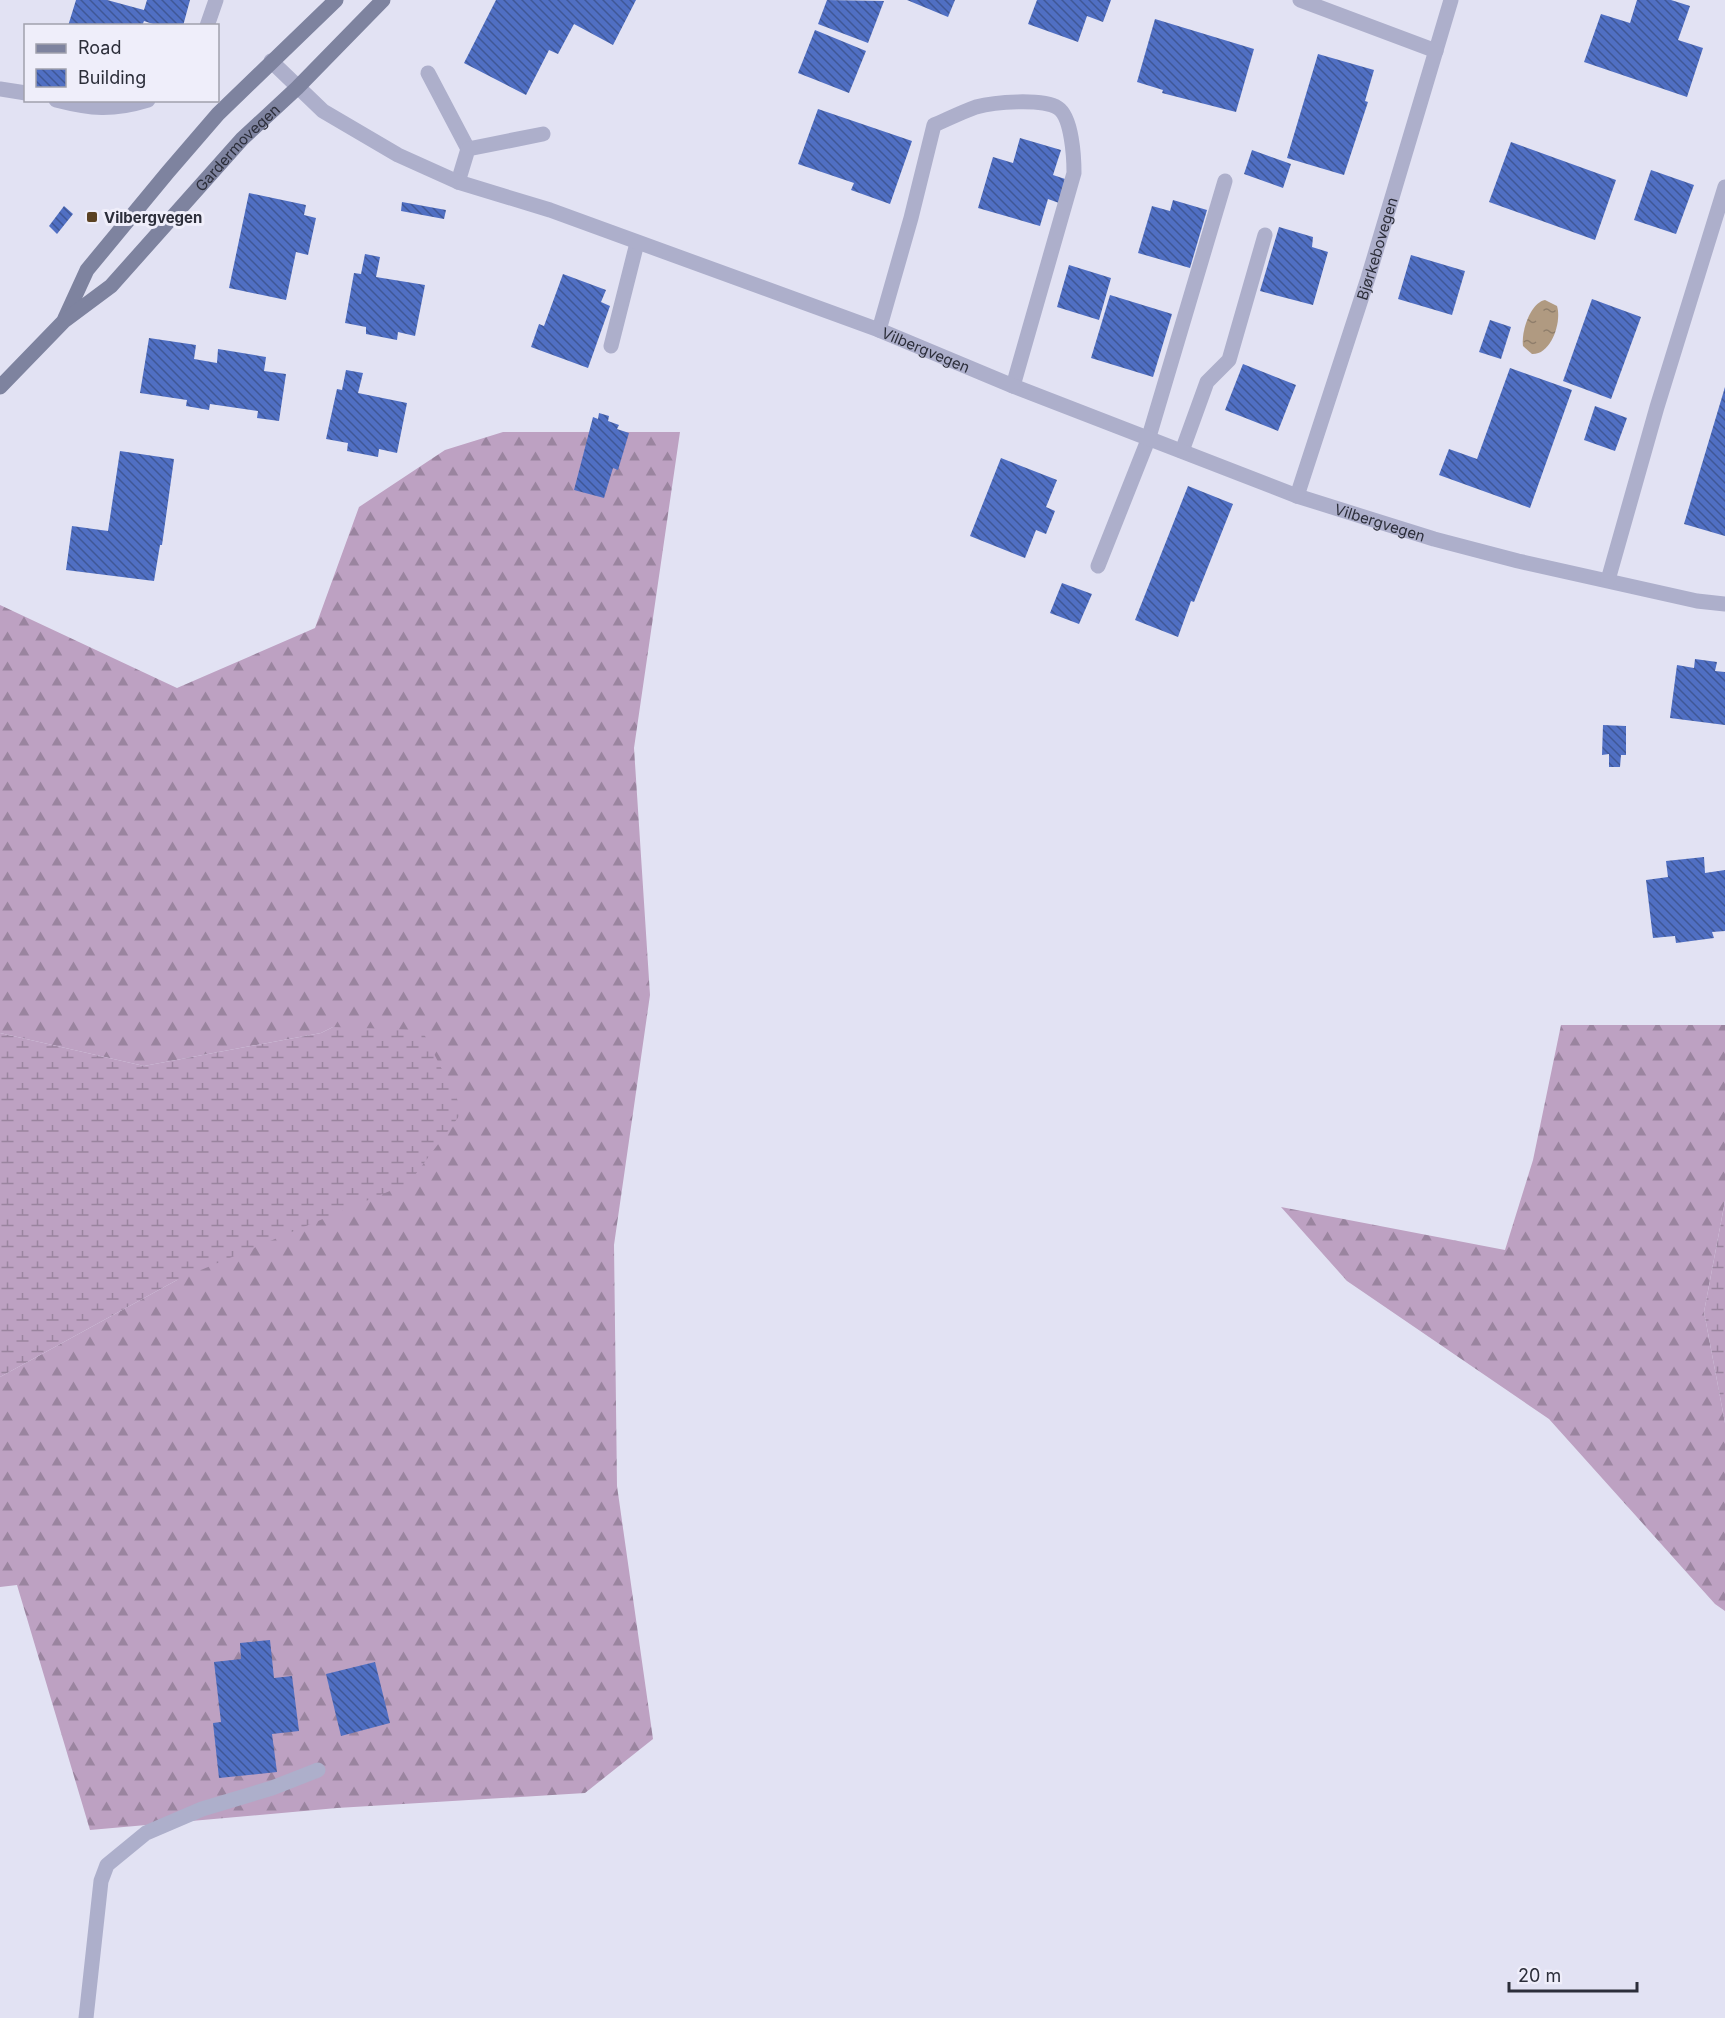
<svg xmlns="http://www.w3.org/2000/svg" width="1725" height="2018" viewBox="0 0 1725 2018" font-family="Inter,sans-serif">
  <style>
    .forest { fill: url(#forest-firs) }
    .wetland { fill: url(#wetland-marsh) }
    .water { fill: url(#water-ripples) }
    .building { fill: url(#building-back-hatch) }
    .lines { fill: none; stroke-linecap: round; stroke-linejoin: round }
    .service { stroke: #adafcb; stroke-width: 15 }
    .minor { stroke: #adafcb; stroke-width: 15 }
    .secondary { stroke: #7e839f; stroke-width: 15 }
    .poi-dot { fill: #5b4222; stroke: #efeefa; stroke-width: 2 }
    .labels { text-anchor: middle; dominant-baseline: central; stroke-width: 6; stroke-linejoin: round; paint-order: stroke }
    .street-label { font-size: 15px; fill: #2c2e3a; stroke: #efeefa }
    .poi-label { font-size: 15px; font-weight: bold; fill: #2c2e3a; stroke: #efeefa; text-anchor: start }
  </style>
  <defs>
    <pattern id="forest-firs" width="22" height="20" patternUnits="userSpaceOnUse" patternTransform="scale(1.5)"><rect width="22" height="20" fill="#bda1c2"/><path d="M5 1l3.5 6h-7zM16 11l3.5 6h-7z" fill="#9a849f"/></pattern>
    <pattern id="wetland-marsh" width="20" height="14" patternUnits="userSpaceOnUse" patternTransform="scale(1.5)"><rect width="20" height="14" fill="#bda1c2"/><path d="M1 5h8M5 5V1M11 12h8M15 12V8" fill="none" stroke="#9a849f"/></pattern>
    <pattern id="water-ripples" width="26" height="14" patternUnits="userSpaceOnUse" patternTransform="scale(1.5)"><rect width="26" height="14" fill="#b09a81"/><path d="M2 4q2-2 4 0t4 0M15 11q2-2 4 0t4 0" fill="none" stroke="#8f7e6b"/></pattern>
    <pattern id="building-back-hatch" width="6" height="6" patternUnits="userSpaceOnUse" patternTransform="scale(1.5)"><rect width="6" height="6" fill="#506fc3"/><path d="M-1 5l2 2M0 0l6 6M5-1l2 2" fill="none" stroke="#3f5796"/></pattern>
  </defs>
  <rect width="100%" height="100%" fill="#e2e2f3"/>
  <!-- forest -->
  <g class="forest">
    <polygon points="503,432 680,432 634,748 650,995 614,1245 617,1486 653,1739 585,1793 337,1808 90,1830 17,1585 0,1587 0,1377 177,1280 333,1027 321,1033 144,1066 0,1033 0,605 177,688 315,628 359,507 445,450"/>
    <polygon points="1561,1025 1725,1025 1725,1201 1704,1312 1725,1423 1725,1611 1715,1604 1549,1419 1347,1281 1281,1207 1505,1250 1533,1160"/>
  </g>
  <!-- wetland -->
  <g class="wetland">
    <polygon points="333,1027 422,1030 463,1111 409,1183 177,1280 0,1377 0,1033 144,1066 321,1033"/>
    <polygon points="1725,1201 1725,1423 1704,1312"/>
  </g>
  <!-- water -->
  <path class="water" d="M1545 300 1557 306C1562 322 1551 355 1532 354L1523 346C1521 332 1530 303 1545 300Z"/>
  <!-- building -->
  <g class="building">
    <polygon points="76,0 107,0 144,10 147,0 190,0 183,26 159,26 144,21 142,26 68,26"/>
    <polygon points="496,0 636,0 613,45 574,24 558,54 549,50 526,95 464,63"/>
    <polygon points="827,0 884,1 868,43 818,24"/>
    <polygon points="907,0 955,0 948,17"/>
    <polygon points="1037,0 1111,0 1103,22 1087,16 1078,42 1028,24"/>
    <polygon points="1637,0 1671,0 1690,6 1678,40 1703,48 1687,97 1584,62 1601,14 1630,23"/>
    <polygon points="1155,19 1254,49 1236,112 1162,93 1163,90 1137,82"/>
    <polygon points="815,30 866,51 849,93 798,73"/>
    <polygon points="1318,54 1374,70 1365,101 1368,102 1344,175 1287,158"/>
    <polygon points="818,109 912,141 890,204 851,190 854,183 798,164"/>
    <polygon points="1020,138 1061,150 1053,175 1065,179 1059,203 1048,199 1040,226 978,208 993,157 1013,163"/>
    <polygon points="1511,142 1616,180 1595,240 1489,202"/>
    <polygon points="1252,150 1291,164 1283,188 1244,174"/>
    <polygon points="1651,170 1694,185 1676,234 1634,220"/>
    <polygon points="249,193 306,205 304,215 316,218 308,255 296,252 286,300 229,288"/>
    <polygon points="1173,200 1207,210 1190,268 1138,253 1152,206 1170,211"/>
    <polygon points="402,202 446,210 444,219 401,211"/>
    <polygon points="64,206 73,214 57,234 49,226"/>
    <polygon points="1279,227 1313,237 1312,247 1328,252 1313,305 1260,291"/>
    <polygon points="365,254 380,257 376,277 425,285 415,336 398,332 397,340 366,334 366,327 345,323 354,273 361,274"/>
    <polygon points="1411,255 1465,271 1452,315 1398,299"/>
    <polygon points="1069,265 1111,278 1099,320 1057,307"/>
    <polygon points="563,274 606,290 601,302 610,306 588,368 531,347 539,324 544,326"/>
    <polygon points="1110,295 1172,314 1153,377 1091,358"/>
    <polygon points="1592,299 1641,317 1611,399 1563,381"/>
    <polygon points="1490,320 1511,327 1501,359 1479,352"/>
    <polygon points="149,338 196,345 194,359 217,363 218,349 266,357 264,371 286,374 279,421 257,418 258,411 210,404 209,410 186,406 187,400 140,393"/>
    <polygon points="1243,364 1296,385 1278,431 1225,410"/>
    <polygon points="1510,368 1572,390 1530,508 1439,475 1449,449 1477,459"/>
    <polygon points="346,370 363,373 358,393 407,403 397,453 379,449 378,457 347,451 348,443 326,439 337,389 342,390"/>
    <polygon points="1725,387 1725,536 1684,524"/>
    <polygon points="1595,406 1627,418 1615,451 1584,440"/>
    <polygon points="599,413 609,416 608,421 619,425 617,429 629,433 618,470 613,468 604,498 574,490 593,417 598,419"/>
    <polygon points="120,451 174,459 162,545 160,545 154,581 66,570 72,526 108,531"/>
    <polygon points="1001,458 1057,480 1046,507 1055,511 1046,534 1036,530 1025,558 970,536"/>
    <polygon points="1188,486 1233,504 1194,602 1191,601 1178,637 1135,620"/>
    <polygon points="1062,583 1092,594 1079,624 1050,613"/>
    <polygon points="1695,659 1717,662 1715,671 1725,672 1725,725 1670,718 1677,665 1694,668"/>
    <polygon points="1603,725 1626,726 1626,755 1621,755 1620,767 1609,767 1609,754 1602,755"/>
    <polygon points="1704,857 1705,873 1725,870 1725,931 1712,932 1714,938 1676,943 1675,936 1653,938 1646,880 1668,877 1666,861"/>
    <polygon points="270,1640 274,1678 292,1676 299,1731 272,1734 277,1772 219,1778 213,1723 221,1722 214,1662 241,1659 240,1643"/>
    <polygon points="375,1662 390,1723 341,1736 326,1674"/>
  </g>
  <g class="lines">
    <!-- service -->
    <g class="service">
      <polyline points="1300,0 1436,51"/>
      <polyline points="428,73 468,149"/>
      <polyline points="458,182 468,149 543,134"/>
      <path d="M879 330 911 218 934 125C948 119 962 112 976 107 994 102 1042 98 1058 108 1072 117 1074 158 1074 173L1013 386"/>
      <polyline points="611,346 637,243"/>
      <polyline points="1182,451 1207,382 1229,360 1265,235"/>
      <polyline points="1098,566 1148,440 1225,181"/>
      <polyline points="86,2018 101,1881 107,1865 146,1833 202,1809 272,1788 318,1770"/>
    </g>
    <!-- minor -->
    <g class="minor">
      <polyline points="207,26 216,0"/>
      <path id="s1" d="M271 61 323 111 398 155 458 182 550 210 879 330 1013 386 1297 496 1434 539 1518 561 1697 601 1725 604"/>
      <polyline points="0,89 26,93"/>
      <path d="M56 100C91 109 112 111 148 100"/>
      <path id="s2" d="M1297 496 1368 278 1451 0"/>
      <polyline points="1608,580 1657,407 1725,187"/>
    </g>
    <!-- secondary -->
    <g class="secondary">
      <polyline points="65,318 87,270 168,172 218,114 336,0"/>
      <path id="s3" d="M0 387 64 321 111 286 242 139 297 88 383 0"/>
    </g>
  </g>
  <!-- markers -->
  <rect class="poi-dot" x="86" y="211" width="12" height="12" rx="3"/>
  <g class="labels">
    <!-- street labels -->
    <g class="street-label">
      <text stroke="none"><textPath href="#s3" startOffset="338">Gardermovegen</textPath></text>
      <text stroke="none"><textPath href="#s2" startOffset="260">Bjørkebovegen</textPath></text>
      <text stroke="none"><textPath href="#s1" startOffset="722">Vilbergvegen</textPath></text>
      <text stroke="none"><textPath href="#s1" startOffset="1208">Vilbergvegen</textPath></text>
    </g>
    <!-- poi labels -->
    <g class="poi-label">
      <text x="104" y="217">Vilbergvegen</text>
    </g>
  </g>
  <!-- legend -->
  <rect x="24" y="24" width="195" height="78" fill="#efeefa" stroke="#a1a1ad" stroke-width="1.5"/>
  <rect x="36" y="44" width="30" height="9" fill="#7e839f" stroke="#a1a1ad" stroke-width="1.5"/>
  <text x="78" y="54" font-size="18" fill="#2c2e3a">Road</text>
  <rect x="36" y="69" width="30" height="18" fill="url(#building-back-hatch)" stroke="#a1a1ad" stroke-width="1.5"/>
  <text x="78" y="84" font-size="18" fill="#2c2e3a">Building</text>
  <!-- scale -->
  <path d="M1509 1982v9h128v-9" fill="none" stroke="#2c2e3a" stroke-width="3"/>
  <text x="1518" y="1982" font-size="18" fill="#2c2e3a" stroke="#efeefa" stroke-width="4.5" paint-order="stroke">20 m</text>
</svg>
